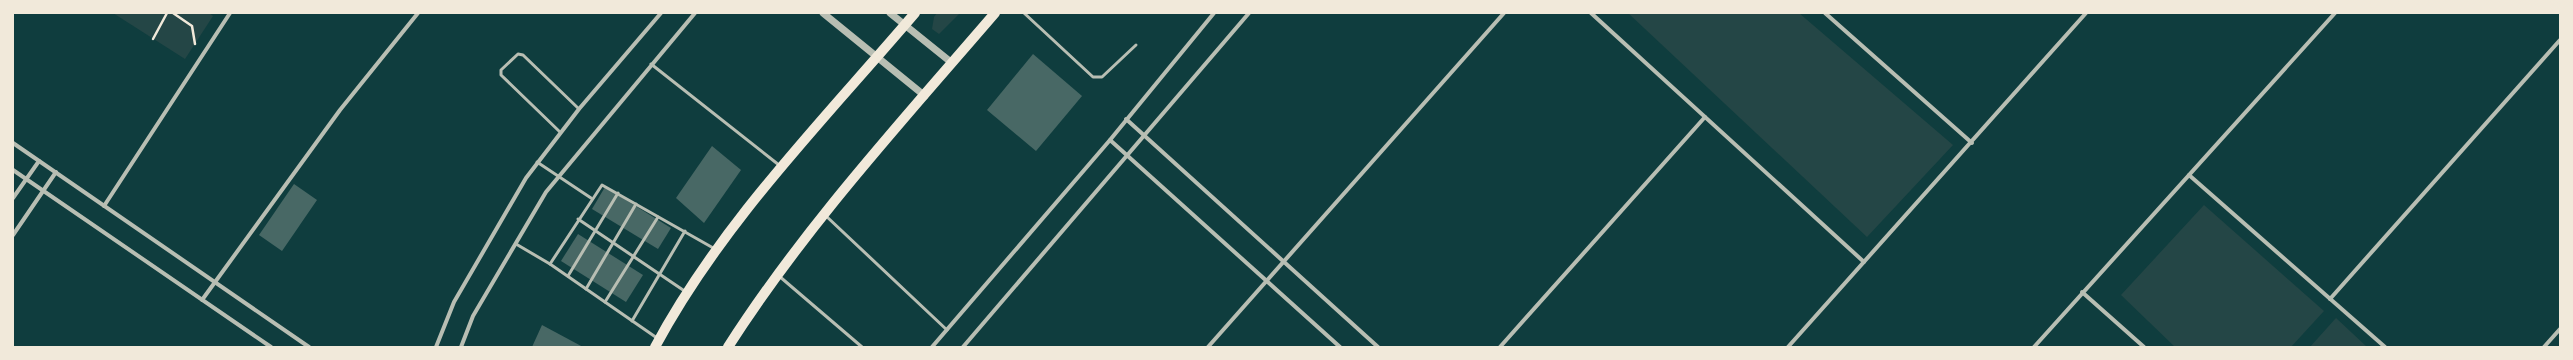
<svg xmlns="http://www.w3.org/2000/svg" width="2573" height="360" viewBox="0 0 2573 360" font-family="Manrope,sans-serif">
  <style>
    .green { fill: #244646 }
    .building { fill: #486865 }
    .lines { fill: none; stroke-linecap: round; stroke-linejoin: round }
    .path { stroke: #f1e9da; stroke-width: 2.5 }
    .service { stroke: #b8beb3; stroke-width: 3 }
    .minor { stroke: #b8beb3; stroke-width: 4 }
    .tertiary { stroke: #b8beb3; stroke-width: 7 }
    .primary { stroke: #f1e9da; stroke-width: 10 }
  </style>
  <rect width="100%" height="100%" fill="#0f3d3e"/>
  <!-- green -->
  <g class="green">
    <polygon points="113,13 209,13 213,16 185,59"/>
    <polygon points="937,13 960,13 939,34 932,29 934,17"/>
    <polygon points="1628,13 1799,13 1953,145 1867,237"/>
    <polygon points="2204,205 2324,311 2291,347 2175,347 2121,295"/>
    <polygon points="2336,318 2367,347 2310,347"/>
  </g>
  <!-- building -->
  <g class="building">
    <polygon points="1033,54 1082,96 1036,151 987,110"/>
    <polygon points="712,146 741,170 704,223 676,198"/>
    <polygon points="294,184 317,200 282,251 259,235"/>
    <polygon points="605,187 671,228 658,249 592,209"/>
    <polygon points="578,234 643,275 626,302 561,261"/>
    <polygon points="542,325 583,347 532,347"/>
  </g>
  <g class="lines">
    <!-- path -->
    <g class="path">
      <polyline points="173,13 192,26 195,44"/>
      <polyline points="153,39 167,13"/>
    </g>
    <!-- service -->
    <g class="service">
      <polyline points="1024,13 1093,77 1102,77 1136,45"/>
      <polyline points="651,64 779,165"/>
      <polyline points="560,132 501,75 501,70 518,54 523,55 579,109"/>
      <polyline points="537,162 591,198"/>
      <polyline points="826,216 947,330"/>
      <polyline points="578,219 686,292"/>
      <polyline points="516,244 550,264 657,338"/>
      <polyline points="550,264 602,185 715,249"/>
      <polyline points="568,276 618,193"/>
      <polyline points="779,276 862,347"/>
      <polyline points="586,289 636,204"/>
      <polyline points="605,302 658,217"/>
      <polyline points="632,321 685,231"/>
    </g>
    <!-- minor -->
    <g class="minor">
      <polyline points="1591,13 1864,262"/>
      <polyline points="1825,13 1972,143"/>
      <polyline points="1126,119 1378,347"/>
      <polyline points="1110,140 1340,347"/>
      <polyline points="13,143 309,347"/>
      <polyline points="13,170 271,347"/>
      <polyline points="2189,175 2385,347"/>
      <polyline points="13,198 39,161"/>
      <polyline points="104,206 230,13"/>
      <polyline points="13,235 56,172"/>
      <polyline points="2082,292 2144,347"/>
      <polyline points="2330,299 2560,40"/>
      <polyline points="202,300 340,110 418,13"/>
      <polyline points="436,347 454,302 526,178 579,109 661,13"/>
      <polyline points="461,347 473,316 546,192 695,13"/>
      <polyline points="932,347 1110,140 1214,13"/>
      <polyline points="963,347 1249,13"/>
      <polyline points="1208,347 1504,13"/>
      <polyline points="1500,347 1705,117"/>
      <polyline points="1788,347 2086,13"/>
      <polyline points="2034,347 2335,13"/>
      <polyline points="2544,347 2560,329"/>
    </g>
    <!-- tertiary -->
    <g class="tertiary">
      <polyline points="823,13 925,96"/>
      <polyline points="890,13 952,63"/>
    </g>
    <!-- primary -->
    <g class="primary">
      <path d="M655 347C722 222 823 121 915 13"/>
      <path d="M728 347C804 228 903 120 995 13"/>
    </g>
  </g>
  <!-- border -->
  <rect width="2573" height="360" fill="none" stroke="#f1e9da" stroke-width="28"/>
</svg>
